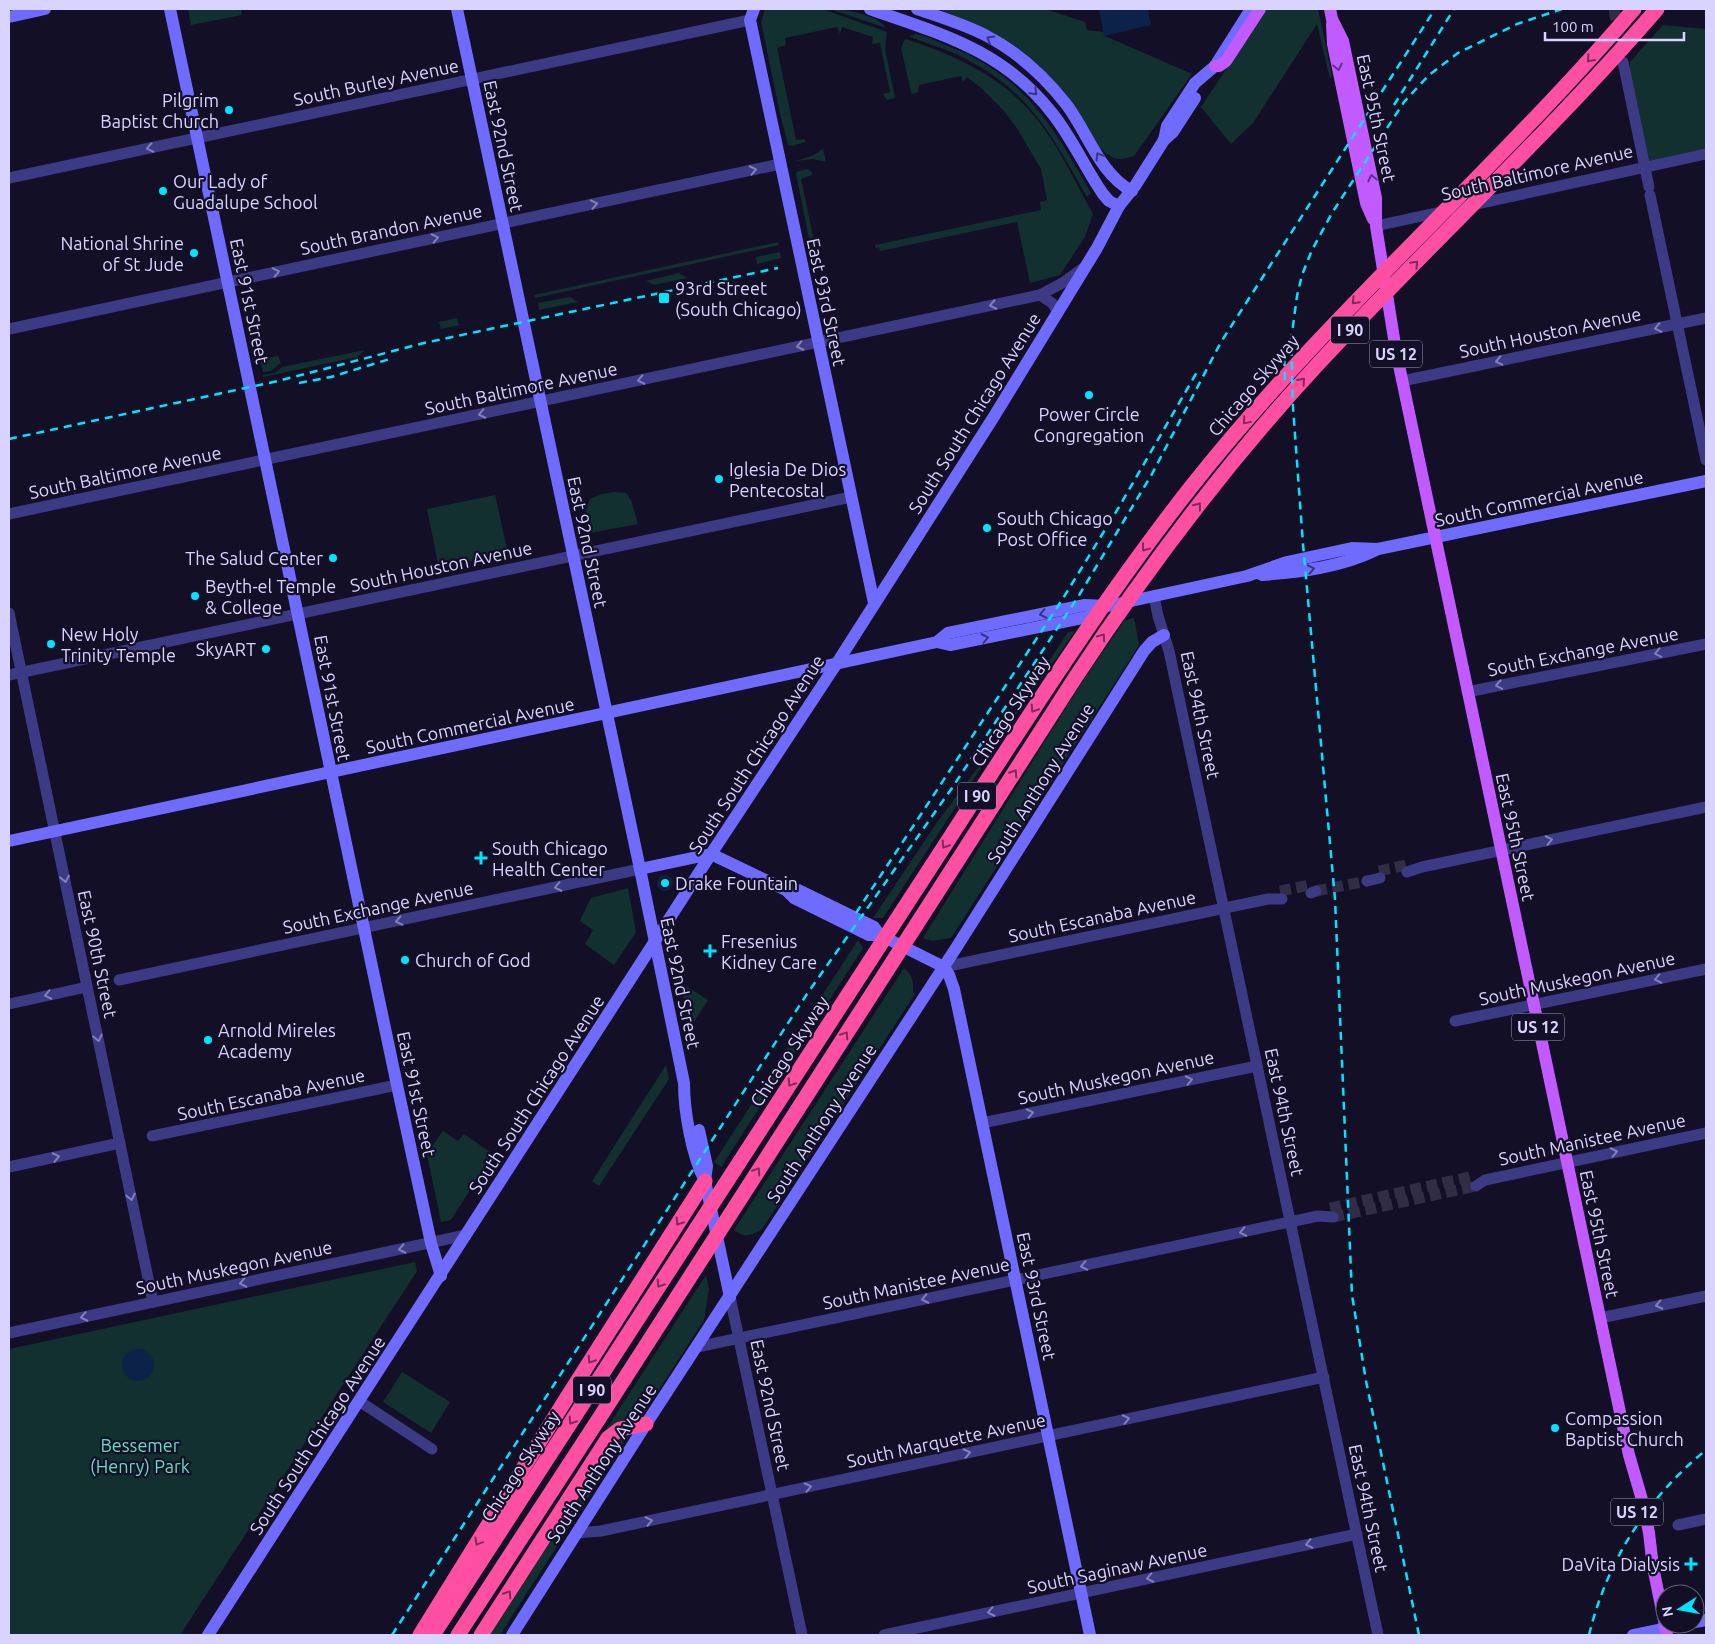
<svg xmlns="http://www.w3.org/2000/svg" width="1715" height="1644" viewBox="0 0 1715 1644" font-family="Ubuntu,sans-serif">
  <style>
    .green { fill: #12302f }
    .water { fill: #0c2248 }
    .lines { fill: none; stroke-linecap: round; stroke-linejoin: round }
    .street-tunnel { stroke: #312d47; stroke-width: 11; stroke-dasharray: 11 5.5; stroke-linecap: butt }
    .street { stroke: #3d3a85; stroke-width: 11 }
    .secondary { stroke: #6f6bff; stroke-width: 12 }
    .primary { stroke: #c25bff; stroke-width: 12 }
    .highway { stroke: #ff4fa3; stroke-width: 15 }
    .rail { stroke: #00e5ff; stroke-width: 2.5; stroke-dasharray: 8 6; stroke-linecap: butt }
    .oneway { stroke: #38347d }
    .oneway2 { stroke: #7d2c5e }
    .oneway3 { stroke: #623188 }
    .oneway4 { stroke: #837fbc }
    .poi-dot { fill: #00e5ff; stroke: #130f26; stroke-width: 2 }
    .labels { text-anchor: middle; dominant-baseline: central; stroke-width: 4.5; stroke-linejoin: round; paint-order: stroke }
    .shield { fill: #130f26; stroke: #9e99be; stroke-width: 1 }
    .shield-label { font-size: 16px; font-weight: bold; fill: #d9d4ff }
    .street-label { font-size: 18px; fill: #d9d4ff; stroke: #130f26 }
    .poi-label { font-size: 18px; fill: #d9d4ff; stroke: #130f26; text-anchor: start }
    .park-label { font-size: 18px; fill: #5fe0c0; stroke: #130f26 }
  </style>
  <rect width="100%" height="100%" fill="#130f26"/>
  <!-- green -->
  <g class="green">
    <polygon points="188,9 241,9 242,15 191,25"/>
    <polygon points="765,9 822,9 887,32 885,49 895,98 887,100 883,94 890,92 880,43 872,44 873,37 842,27 840,34 837,27 785,38 786,45 777,48 796,140 804,139 806,142 792,146 788,145 779,109 761,22"/>
    <path d="M830 9C845 9 878 15 886 28Z"/>
    <path d="M938 9H1045L1085 22 1087 30 1104 32 1105 36 1192 74 1134 156C1128 158 1118 161 1112 157 1093 148 1081 113 1067 96 1038 59 982 27 938 9Z"/>
    <polygon points="1266,9 1318,9 1332,75 1330,79 1317,24 1253,123 1231,144 1201,107"/>
    <polygon points="1663,25 1706,29 1706,149 1645,162 1630,82 1630,62"/>
    <path d="M916 34C927 36 938 42 948 46 1023 74 1054 127 1091 193L1087 197C1053 137 1030 92 966 59 948 49 927 44 909 36Z"/>
    <path d="M906 39C959 57 1004 77 1039 122 1061 150 1076 184 1093 214L1085 237 1060 275 1030 283 1017 222 880 251 879 247 876 248 875 245 1041 210 1040 202 1047 200 1041 169 1016 127 1004 111 981 88 967 77 963 82 961 76 919 85 918 92 913 94 911 92 901 48 904 41Z"/>
    <polygon points="823,149 826,162 813,159 796,161 812,156"/>
    <polygon points="808,169 812,172 812,175 801,179 816,251 812,253 796,174 798,171"/>
    <polygon points="778,242 779,245 535,298 534,295"/>
    <polygon points="780,252 781,258 757,264 756,257"/>
    <polygon points="679,273 687,278 654,285 646,281"/>
    <polygon points="570,297 578,302 539,310 538,303"/>
    <polygon points="504,316 441,329 439,322 457,318 459,325"/>
    <polygon points="365,350 357,357 263,377 263,375 275,373 282,367"/>
    <polygon points="278,356 281,363 271,371 263,372 260,360"/>
    <polygon points="614,492 626,493 631,500 638,524 590,533 586,511 590,499 602,494"/>
    <polygon points="495,495 508,553 439,568 427,509"/>
    <polygon points="1134,618 1139,644 1136,650 951,938 932,941 923,938 1082,682 1125,620"/>
    <polygon points="1075,631 1053,663 1034,687 883,918 873,918 938,821 990,751 1068,632"/>
    <polygon points="628,888 636,932 614,965 585,944 593,930 580,921 591,898"/>
    <polygon points="858,940 863,948 721,1167 714,1162"/>
    <path d="M904 968C912 975 914 981 913 992L915 994 762 1229C752 1236 745 1238 734 1230Z"/>
    <polygon points="680,982 708,1000 690,1028"/>
    <polygon points="666,1065 669,1079 599,1186 592,1181"/>
    <polygon points="443,1131 458,1141 464,1134 493,1154 451,1220 441,1222 427,1154"/>
    <polygon points="415,1262 417,1271 180,1635 9,1635 9,1349"/>
    <polygon points="706,1275 709,1289 704,1320 646,1410 637,1419 618,1424 475,1635 473,1635"/>
    <polygon points="402,1372 450,1402 431,1433 383,1402"/>
    <polygon points="629,1434 500,1635 490,1635 609,1451 620,1438"/>
  </g>
  <!-- water -->
  <g class="water">
    <polygon points="1099,9 1148,9 1151,25 1104,36"/>
    <circle cx="665" cy="883" r="8"/>
    <circle cx="138" cy="1365" r="16"/>
  </g>
  <g class="lines">
    <!-- street-tunnel -->
    <g class="street-tunnel">
      <polyline points="1614,9 1622,55"/>
      <polyline points="1379,871 1406,865"/>
      <polyline points="1280,891 1310,885"/>
      <polyline points="1316,891 1367,881"/>
      <polyline points="1330,1208 1474,1176"/>
      <polyline points="1333,1217 1476,1186"/>
    </g>
    <!-- street -->
    <g class="street">
      <polyline points="1623,62 1649,187"/>
      <polyline points="9,178 750,20"/>
      <polyline points="1650,195 1706,460"/>
      <polyline points="1376,226 1706,154"/>
      <polyline points="1040,295 1052,303 1058,312"/>
      <polyline points="9,329 780,164"/>
      <polyline points="1402,381 1706,318"/>
      <polyline points="9,514 1040,295 1064,282 1086,266"/>
      <polyline points="1154,596 1158,616 1169,651 1378,1635"/>
      <polyline points="9,613 153,1302"/>
      <polyline points="9,675 851,497"/>
      <polyline points="1467,692 1706,644"/>
      <polyline points="1407,872 1422,867 1706,807"/>
      <polyline points="1367,881 1380,878"/>
      <polyline points="1311,893 1316,891"/>
      <polyline points="944,967 1268,899 1282,899"/>
      <polyline points="119,980 640,869"/>
      <polyline points="9,1004 87,987"/>
      <polyline points="1455,1021 1706,969"/>
      <polyline points="982,1123 1257,1066"/>
      <polyline points="152,1136 397,1085"/>
      <polyline points="9,1167 120,1143"/>
      <polyline points="1476,1186 1485,1180 1706,1133"/>
      <polyline points="730,1297 802,1635"/>
      <polyline points="1600,1318 1706,1296"/>
      <polyline points="9,1333 466,1235"/>
      <polyline points="697,1347 1318,1216 1333,1217"/>
      <polyline points="359,1401 432,1449"/>
      <polyline points="1678,1525 1706,1519"/>
      <polyline points="576,1533 601,1531 1324,1377"/>
      <polyline points="884,1635 1357,1534"/>
    </g>
    <!-- secondary -->
    <g class="secondary">
      <polyline points="170,9 397,1085 431,1243 441,1276"/>
      <path d="M457 9 640 869 684 1083C684 1112 692 1156 705 1181L730 1297"/>
      <polyline points="754,9 750,20 874,603"/>
      <path d="M870 9C941 34 1003 50 1052 113 1072 138 1085 168 1103 194L1109 201 1119 206"/>
      <path d="M917 9C940 17 963 24 985 35 1016 51 1044 76 1066 104 1087 131 1100 175 1132 191"/>
      <polyline points="9,17 45,9"/>
      <polyline points="1164,140 1173,132 1195,98"/>
      <path d="M1262 575C1301 572 1341 567 1376 550"/>
      <polyline points="937,642 950,645 1087,617 1102,609"/>
      <polyline points="9,841 937,642 948,633 1085,605 1108,606 1247,576 1287,562 1352,548 1378,549 1706,481"/>
      <polyline points="640,869 711,854 786,890 794,898 869,935 880,935 944,967 949,975 954,989 1090,1635"/>
      <polyline points="786,890 798,890 874,927 880,935"/>
      <polyline points="699,1130 707,1166 705,1181"/>
      <polyline points="1695,1622 1706,1620"/>
      <polyline points="208,1635 711,854 837,663 993,418 1097,248 1119,206 1135,186 1164,140 1167,126 1195,83 1215,66 1251,9"/>
      <polyline points="512,1635 646,1424 956,948 1144,651 1152,642 1164,635"/>
      <polyline points="1633,1635 1686,1624"/>
    </g>
    <!-- primary -->
    <g class="primary">
      <polyline points="1330,9 1332,19 1343,41 1376,198 1376,226 1396,351 1629,1455 1643,1503 1649,1533 1653,1567 1667,1635"/>
      <polyline points="1332,24 1333,44 1366,203 1373,219"/>
      <polyline points="1215,66 1219,66 1226,61 1260,9"/>
    </g>
    <!-- highway -->
    <g class="highway">
      <polyline points="420,1635 566,1399 705,1181"/>
      <path d="M433 1635C592 1390 749 1144 910 899 1001 760 1088 618 1191 487 1326 316 1493 174 1634 9"/>
      <path d="M458 1635 600 1417 1075 678C1148 567 1228 461 1318 364 1429 244 1550 133 1657 9"/>
      <polyline points="481,1635 608,1438 620,1429 646,1424"/>
    </g>
    <!-- rail -->
    <g class="rail">
      <polyline points="1394,105 1454,9"/>
      <polyline points="1284,344 1285,386"/>
      <polyline points="299,383 331,377 393,358"/>
      <polyline points="9,439 278,381 424,343 778,268"/>
      <polyline points="856,913 1062,600 1119,507 1197,372"/>
      <polyline points="392,1635 766,1057 807,994 952,788 1078,597 1152,474 1221,342 1435,9"/>
      <polyline points="1419,1635 1366,1381 1352,1295 1335,899 1303,544 1293,407 1291,341 1297,296 1302,275 1312,250 1332,213 1404,102 1429,75 1458,53 1517,24 1562,9"/>
      <path d="M1589 1635C1607 1561 1647 1498 1706 1450"/>
    </g>
  </g>
  <!-- one-way arrows -->
  <defs><path id="oneway-chevron" d="M-2-3.5L2.5 0L-2 3.5" fill="none" stroke-width="1.6" stroke-linecap="round" stroke-linejoin="round" transform="scale(1.25)"/></defs>
  <g class="oneway">
    <use href="#oneway-chevron" transform="translate(990 39) rotate(-149)"/>
    <use href="#oneway-chevron" transform="translate(1034 92) rotate(45)"/>
    <use href="#oneway-chevron" transform="translate(1099 156) rotate(-121)"/>
    <use href="#oneway-chevron" transform="translate(1311 569) rotate(-12)"/>
    <use href="#oneway-chevron" transform="translate(1043 614) rotate(168)"/>
    <use href="#oneway-chevron" transform="translate(985 638) rotate(-12)"/>
  </g>
  <g class="oneway2">
    <use href="#oneway-chevron" transform="translate(1590 59) rotate(132)"/>
    <use href="#oneway-chevron" transform="translate(1415 264) rotate(-46)"/>
    <use href="#oneway-chevron" transform="translate(1355 301) rotate(134)"/>
    <use href="#oneway-chevron" transform="translate(1302 381) rotate(-48)"/>
    <use href="#oneway-chevron" transform="translate(1246 421) rotate(130)"/>
    <use href="#oneway-chevron" transform="translate(1198 506) rotate(-52)"/>
    <use href="#oneway-chevron" transform="translate(1145 548) rotate(127)"/>
    <use href="#oneway-chevron" transform="translate(1102 637) rotate(-55)"/>
    <use href="#oneway-chevron" transform="translate(1034 709) rotate(123)"/>
    <use href="#oneway-chevron" transform="translate(1014 773) rotate(-57)"/>
    <use href="#oneway-chevron" transform="translate(945 845) rotate(123)"/>
    <use href="#oneway-chevron" transform="translate(845 1035) rotate(-57)"/>
    <use href="#oneway-chevron" transform="translate(791 1083) rotate(123)"/>
    <use href="#oneway-chevron" transform="translate(757 1171) rotate(-57)"/>
    <use href="#oneway-chevron" transform="translate(679 1222) rotate(123)"/>
    <use href="#oneway-chevron" transform="translate(660 1284) rotate(123)"/>
    <use href="#oneway-chevron" transform="translate(591 1360) rotate(123)"/>
    <use href="#oneway-chevron" transform="translate(572 1421) rotate(123)"/>
    <use href="#oneway-chevron" transform="translate(478 1542) rotate(121)"/>
    <use href="#oneway-chevron" transform="translate(508 1594) rotate(-57)"/>
  </g>
  <g class="oneway3">
    <use href="#oneway-chevron" transform="translate(1338 67) rotate(78)"/>
    <use href="#oneway-chevron" transform="translate(1372 178) rotate(-102)"/>
  </g>
  <g class="oneway4">
    <use href="#oneway-chevron" transform="translate(150 148) rotate(168)"/>
    <use href="#oneway-chevron" transform="translate(753 170) rotate(-12)"/>
    <use href="#oneway-chevron" transform="translate(594 204) rotate(-12)"/>
    <use href="#oneway-chevron" transform="translate(435 238) rotate(-12)"/>
    <use href="#oneway-chevron" transform="translate(276 272) rotate(-12)"/>
    <use href="#oneway-chevron" transform="translate(993 305) rotate(168)"/>
    <use href="#oneway-chevron" transform="translate(1658 328) rotate(168)"/>
    <use href="#oneway-chevron" transform="translate(800 346) rotate(168)"/>
    <use href="#oneway-chevron" transform="translate(1499 361) rotate(168)"/>
    <use href="#oneway-chevron" transform="translate(641 380) rotate(168)"/>
    <use href="#oneway-chevron" transform="translate(482 414) rotate(168)"/>
    <use href="#oneway-chevron" transform="translate(1658 653) rotate(169)"/>
    <use href="#oneway-chevron" transform="translate(1499 685) rotate(169)"/>
    <use href="#oneway-chevron" transform="translate(1549 840) rotate(-12)"/>
    <use href="#oneway-chevron" transform="translate(65 879) rotate(79)"/>
    <use href="#oneway-chevron" transform="translate(558 887) rotate(168)"/>
    <use href="#oneway-chevron" transform="translate(399 921) rotate(168)"/>
    <use href="#oneway-chevron" transform="translate(1658 979) rotate(168)"/>
    <use href="#oneway-chevron" transform="translate(48 995) rotate(168)"/>
    <use href="#oneway-chevron" transform="translate(98 1038) rotate(78)"/>
    <use href="#oneway-chevron" transform="translate(1189 1080) rotate(-12)"/>
    <use href="#oneway-chevron" transform="translate(1030 1113) rotate(-12)"/>
    <use href="#oneway-chevron" transform="translate(1614 1152) rotate(-12)"/>
    <use href="#oneway-chevron" transform="translate(56 1157) rotate(-12)"/>
    <use href="#oneway-chevron" transform="translate(131 1197) rotate(78)"/>
    <use href="#oneway-chevron" transform="translate(1243 1232) rotate(168)"/>
    <use href="#oneway-chevron" transform="translate(402 1249) rotate(168)"/>
    <use href="#oneway-chevron" transform="translate(1084 1266) rotate(168)"/>
    <use href="#oneway-chevron" transform="translate(243 1283) rotate(168)"/>
    <use href="#oneway-chevron" transform="translate(925 1299) rotate(168)"/>
    <use href="#oneway-chevron" transform="translate(1659 1305) rotate(168)"/>
    <use href="#oneway-chevron" transform="translate(84 1317) rotate(168)"/>
    <use href="#oneway-chevron" transform="translate(1126 1419) rotate(-12)"/>
    <use href="#oneway-chevron" transform="translate(967 1453) rotate(-12)"/>
    <use href="#oneway-chevron" transform="translate(808 1487) rotate(-12)"/>
    <use href="#oneway-chevron" transform="translate(649 1521) rotate(-12)"/>
    <use href="#oneway-chevron" transform="translate(1309 1544) rotate(168)"/>
    <use href="#oneway-chevron" transform="translate(1150 1578) rotate(168)"/>
    <use href="#oneway-chevron" transform="translate(991 1612) rotate(168)"/>
  </g>
  <!-- markers -->
  <g class="poi-dot">
    <circle cx="229" cy="110" r="5"/>
    <circle cx="163" cy="191" r="5"/>
    <circle cx="194" cy="253" r="5"/>
    <rect x="658" y="292" width="12" height="12" rx="2.5"/>
    <circle cx="1089" cy="395" r="5"/>
    <circle cx="719" cy="479" r="5"/>
    <circle cx="987" cy="528" r="5"/>
    <circle cx="333" cy="558" r="5"/>
    <circle cx="195" cy="596" r="5"/>
    <circle cx="51" cy="644" r="5"/>
    <circle cx="266" cy="649" r="5"/>
    <path d="M478.5 850.5h5v5h5v5h-5v5h-5v-5h-5v-5h5z"/>
    <circle cx="665" cy="883" r="5"/>
    <path d="M707.5 943.5h5v5h5v5h-5v5h-5v-5h-5v-5h5z"/>
    <circle cx="405" cy="960" r="5"/>
    <circle cx="208" cy="1040" r="5"/>
    <circle cx="1555" cy="1428" r="5"/>
    <path d="M1688.5 1556.5h5v5h5v5h-5v5h-5v-5h-5v-5h5z"/>
  </g>
  <g class="labels">
    <!-- shield labels -->
    <g class="shield">
      <rect x="1331" y="316.5" width="38" height="27" rx="4"/>
      <rect x="1370" y="340.5" width="52" height="27" rx="4"/>
      <rect x="958" y="782.5" width="38" height="27" rx="4"/>
      <rect x="1512" y="1013.5" width="52" height="27" rx="4"/>
      <rect x="573" y="1376.5" width="38" height="27" rx="4"/>
      <rect x="1611" y="1498.5" width="52" height="27" rx="4"/>
    </g>
    <g class="shield-label">
      <text x="1350" y="330">I 90</text>
      <text x="1396" y="354">US 12</text>
      <text x="977" y="796">I 90</text>
      <text x="1538" y="1027">US 12</text>
      <text x="592" y="1390">I 90</text>
      <text x="1637" y="1512">US 12</text>
    </g>
    <!-- street labels -->
    <g class="street-label">
      <text transform="translate(376 82) rotate(-12)">South Burley Avenue</text>
      <text transform="translate(1377 118) rotate(78)">East 95th Street</text>
      <text transform="translate(504 146) rotate(78)">East 92nd Street</text>
      <text transform="translate(1537 172) rotate(-13)">South Baltimore Avenue</text>
      <text transform="translate(391 229) rotate(-12)">South Brandon Avenue</text>
      <text transform="translate(250 301) rotate(78)">East 91st Street</text>
      <text transform="translate(827 302) rotate(78)">East 93rd Street</text>
      <text transform="translate(1550 332) rotate(-12)">South Houston Avenue</text>
      <text transform="translate(1253 385) rotate(-49)">Chicago Skyway</text>
      <text transform="translate(521 388) rotate(-12)">South Baltimore Avenue</text>
      <text transform="translate(974 413) rotate(-58)">South South Chicago Avenue</text>
      <text transform="translate(125 472) rotate(-12)">South Baltimore Avenue</text>
      <text transform="translate(1539 498) rotate(-12)">South Commercial Avenue</text>
      <text transform="translate(588 542) rotate(78)">East 92nd Street</text>
      <text transform="translate(441 566) rotate(-12)">South Houston Avenue</text>
      <text transform="translate(1583 651) rotate(-11)">South Exchange Avenue</text>
      <text transform="translate(333 698) rotate(79)">East 91st Street</text>
      <text transform="translate(1010 711) rotate(-57)">Chicago Skyway</text>
      <text transform="translate(1201 715) rotate(78)">East 94th Street</text>
      <text transform="translate(470 725) rotate(-12)">South Commercial Avenue</text>
      <text transform="translate(756 754) rotate(-57)">South South Chicago Avenue</text>
      <text transform="translate(1040 783) rotate(-58)">South Anthony Avenue</text>
      <text transform="translate(1516 837) rotate(78)">East 95th Street</text>
      <text transform="translate(378 907) rotate(-12)">South Exchange Avenue</text>
      <text transform="translate(1102 916) rotate(-12)">South Escanaba Avenue</text>
      <text transform="translate(98 954) rotate(78)">East 90th Street</text>
      <text transform="translate(1577 978) rotate(-12)">South Muskegon Avenue</text>
      <text transform="translate(681 983) rotate(78)">East 92nd Street</text>
      <text transform="translate(789 1051) rotate(-57)">Chicago Skyway</text>
      <text transform="translate(1116 1077) rotate(-12)">South Muskegon Avenue</text>
      <text transform="translate(271 1094) rotate(-12)">South Escanaba Avenue</text>
      <text transform="translate(417 1094) rotate(78)">East 91st Street</text>
      <text transform="translate(536 1094) rotate(-57)">South South Chicago Avenue</text>
      <text transform="translate(1285 1112) rotate(78)">East 94th Street</text>
      <text transform="translate(821 1123) rotate(-57)">South Anthony Avenue</text>
      <text transform="translate(1592 1139) rotate(-12)">South Manistee Avenue</text>
      <text transform="translate(1600 1234) rotate(78)">East 95th Street</text>
      <text transform="translate(234 1267) rotate(-12)">South Muskegon Avenue</text>
      <text transform="translate(916 1283) rotate(-12)">South Manistee Avenue</text>
      <text transform="translate(1037 1296) rotate(78)">East 93rd Street</text>
      <text transform="translate(771 1405) rotate(78)">East 92nd Street</text>
      <text transform="translate(317 1435) rotate(-57)">South South Chicago Avenue</text>
      <text transform="translate(946 1440) rotate(-12)">South Marquette Avenue</text>
      <text transform="translate(601 1463) rotate(-57)">South Anthony Avenue</text>
      <text transform="translate(520 1466) rotate(-57)">Chicago Skyway</text>
      <text transform="translate(1369 1508) rotate(78)">East 94th Street</text>
      <text transform="translate(1117 1568) rotate(-12)">South Saginaw Avenue</text>
    </g>
    <!-- poi labels -->
    <g class="poi-label">
      <text x="219" y="100" text-anchor="end">Pilgrim<tspan x="219" dy="21">Baptist Church</tspan></text>
      <text x="173" y="181">Our Lady of<tspan x="173" dy="21">Guadalupe School</tspan></text>
      <text x="184" y="243" text-anchor="end">National Shrine<tspan x="184" dy="21">of St Jude</tspan></text>
      <text x="675" y="288">93rd Street<tspan x="675" dy="21">(South Chicago)</tspan></text>
      <text x="1089" y="414" text-anchor="middle">Power Circle<tspan x="1089" dy="21">Congregation</tspan></text>
      <text x="729" y="469">Iglesia De Dios<tspan x="729" dy="21">Pentecostal</tspan></text>
      <text x="997" y="518">South Chicago<tspan x="997" dy="21">Post Office</tspan></text>
      <text x="323" y="558" text-anchor="end">The Salud Center</text>
      <text x="205" y="586">Beyth-el Temple<tspan x="205" dy="21">&amp; College</tspan></text>
      <text x="61" y="634">New Holy<tspan x="61" dy="21">Trinity Temple</tspan></text>
      <text x="256" y="649" text-anchor="end">SkyART</text>
      <text x="492" y="848">South Chicago<tspan x="492" dy="21">Health Center</tspan></text>
      <text x="675" y="883">Drake Fountain</text>
      <text x="721" y="941">Fresenius<tspan x="721" dy="21">Kidney Care</tspan></text>
      <text x="415" y="960">Church of God</text>
      <text x="218" y="1030">Arnold Mireles<tspan x="218" dy="21">Academy</tspan></text>
      <text x="1565" y="1418">Compassion<tspan x="1565" dy="21">Baptist Church</tspan></text>
      <text x="1680" y="1564" text-anchor="end">DaVita Dialysis</text>
    </g>
    <!-- park labels -->
    <g class="park-label">
      <text x="140" y="1445">Bessemer<tspan x="140" dy="21">(Henry) Park</tspan></text>
    </g>
  </g>
  <!-- border -->
  <rect width="1715" height="1644" fill="none" stroke="#d9d4ff" stroke-width="20"/>
  <!-- north arrow -->
  <g transform="translate(1680 1609) rotate(259)"><circle r="24" fill="#130f26" stroke="#625e7d"/>
  <path d="M0-4L9 19L0 12L-9 19Z" fill="#00e5ff"/>
  <text y="-8" font-size="14" font-weight="bold" text-anchor="middle" fill="#d9d4ff">N</text>
  </g>
  <!-- scale -->
  <path d="M1545 32v8h139v-8" fill="none" stroke="#d9d4ff" stroke-width="2.5"/>
  <text x="1552" y="32" font-size="15" fill="#d9d4ff" stroke="#130f26" stroke-width="4" paint-order="stroke">100 m</text>
</svg>
